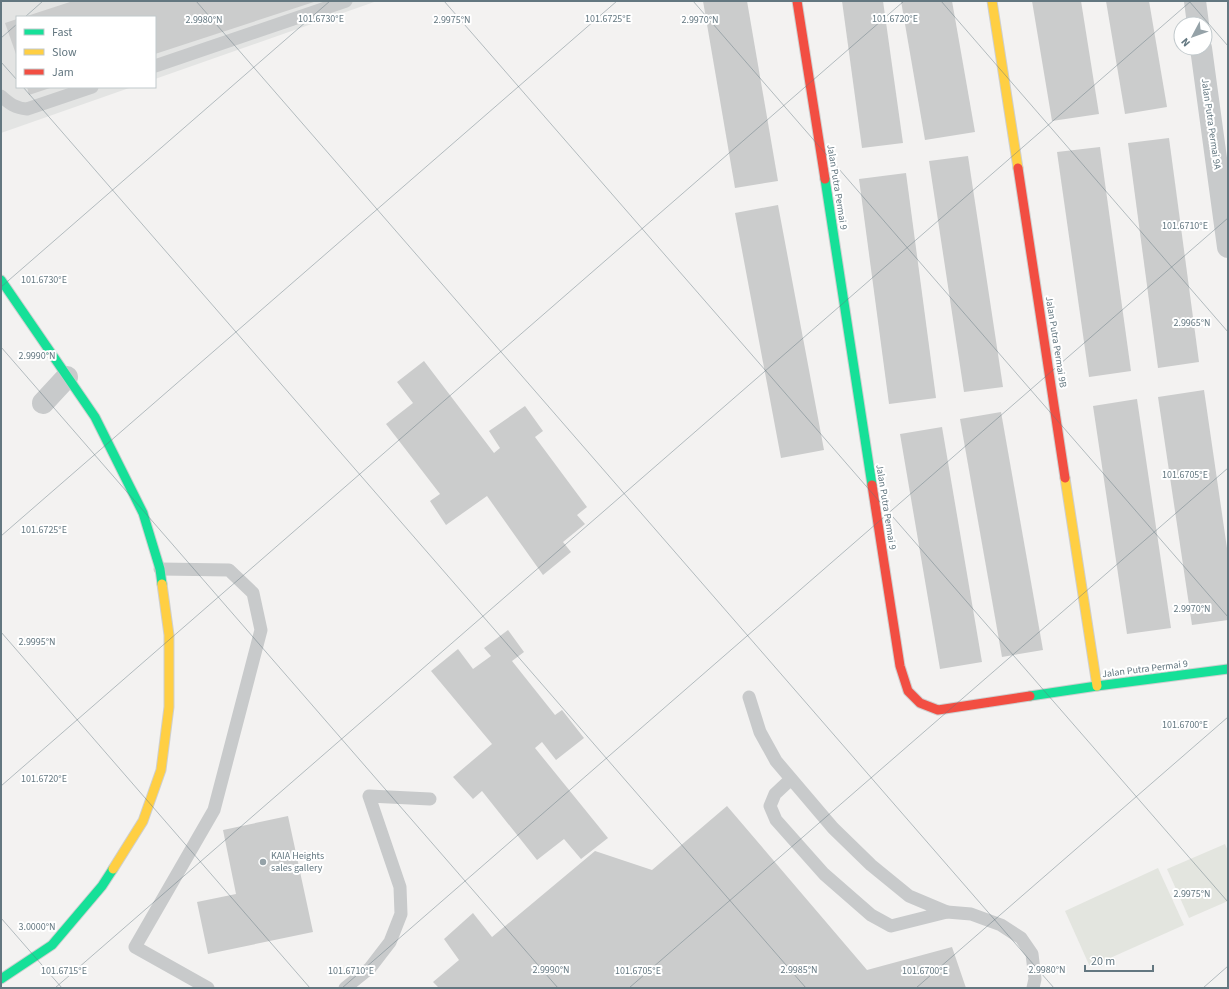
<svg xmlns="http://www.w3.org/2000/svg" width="1229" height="989" viewBox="0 0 1229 989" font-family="'Source Sans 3',sans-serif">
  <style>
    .built { fill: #e3e4e3 }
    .green { fill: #e3e5df }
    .building { fill: #cbcccc }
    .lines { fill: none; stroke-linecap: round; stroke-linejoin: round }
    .fast-casing { stroke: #cecfcf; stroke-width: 11 }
    .slow-casing { stroke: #cecfcf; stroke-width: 11 }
    .jam-casing { stroke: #cecfcf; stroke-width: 11 }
    .lane { stroke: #c8cacb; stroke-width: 13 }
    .street { stroke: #c8cacb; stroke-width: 22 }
    .fast { stroke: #16e098; stroke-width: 9 }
    .slow { stroke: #ffcf43; stroke-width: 9 }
    .jam { stroke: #f24e42; stroke-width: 9 }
    .ticks { fill: none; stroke: #637780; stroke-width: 1; stroke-opacity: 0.45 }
    .poi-dot { fill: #95a2a8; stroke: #fff; stroke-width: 1.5 }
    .labels { text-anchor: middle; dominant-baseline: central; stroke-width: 4; stroke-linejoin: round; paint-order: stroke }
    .street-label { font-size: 10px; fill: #637780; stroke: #fff }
    .poi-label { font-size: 10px; fill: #637780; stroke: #fff; text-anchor: start }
    .ticks-label { font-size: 10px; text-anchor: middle; fill: #637780; stroke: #fff; stroke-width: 4; stroke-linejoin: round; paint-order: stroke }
  </style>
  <rect width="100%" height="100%" fill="#f3f2f1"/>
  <!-- built -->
  <polygon class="built" points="1,1 377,1 155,79 155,17 17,17 17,87 132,87 1,133"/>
  <!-- green -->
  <g class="green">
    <polygon points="1225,844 1228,851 1228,901 1189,918 1167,869"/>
    <polygon points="1158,868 1184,925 1090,967 1065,911"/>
  </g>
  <!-- building -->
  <g class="building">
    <polygon points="73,1 317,1 155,54 155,17 24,17"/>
    <polygon points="703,1 747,1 778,181 735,188"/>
    <polygon points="842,1 883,1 903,143 862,148"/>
    <polygon points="901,1 952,1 975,132 925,140"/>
    <polygon points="1032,1 1081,1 1099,114 1052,121"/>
    <polygon points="1106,1 1149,1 1167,107 1125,114"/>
    <polygon points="17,19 17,57 5,23"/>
    <polygon points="27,87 53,87 29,95"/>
    <polygon points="1169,138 1199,362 1158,368 1128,143"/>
    <polygon points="1100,147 1131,371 1089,377 1057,152"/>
    <polygon points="968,156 1003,387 964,392 929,161"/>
    <polygon points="906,173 936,398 889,404 859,179"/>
    <polygon points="778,205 824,450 781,458 735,213"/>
    <polygon points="424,361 494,453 500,448 489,431 525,406 543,431 535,437 587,507 577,515 585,524 563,542 571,552 543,575 487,496 446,525 430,501 440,494 386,424 413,403 397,382"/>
    <polygon points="1204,390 1228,555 1228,620 1192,625 1158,397"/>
    <polygon points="1137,399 1171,628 1127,634 1093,406"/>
    <polygon points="1001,412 1043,650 1002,657 960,419"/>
    <polygon points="942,427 982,662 940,669 900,434"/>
    <polygon points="508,630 524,652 512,661 555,715 562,710 584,738 556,760 542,742 535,748 608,838 581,859 564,839 537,860 482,791 473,799 453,777 492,744 431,671 458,649 473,669 491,656 484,648"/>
    <polygon points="727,806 867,970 952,947 966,988 439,988 433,982 459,960 444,939 473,913 492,937 595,851 652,870"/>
    <polygon points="288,816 313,932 208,954 197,902 236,894 223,830"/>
  </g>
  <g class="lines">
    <!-- fast casing -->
    <g class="fast-casing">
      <g id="fast">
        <polyline points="825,179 872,485"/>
        <polyline points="1,280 95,417 143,513 160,569 162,584"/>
        <polyline points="1030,696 1097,686 1228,669"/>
        <polyline points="1,979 52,945 102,886 113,869"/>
      </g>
    </g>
    <!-- slow casing -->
    <g class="slow-casing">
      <g id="slow">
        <polyline points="992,1 1018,168"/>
        <polyline points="1065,478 1097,686"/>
        <polyline points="113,869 143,821 161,770 169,707 169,635 162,584"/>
      </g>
    </g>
    <!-- jam casing -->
    <g class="jam-casing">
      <g id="jam">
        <polyline points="797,1 825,179"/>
        <polyline points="1018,168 1065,478"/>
        <polyline points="872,485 900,666 908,691 920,703 938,710 1030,696"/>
      </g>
    </g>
    <!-- lane -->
    <g class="lane">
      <polyline points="155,66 346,1"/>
      <path d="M1 96C10 104 15 108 27 109L92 87"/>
      <polyline points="160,569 229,570 253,593 261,630 214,810 135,947 208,988"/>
      <polyline points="749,697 760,732 776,761 833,828 871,865 909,896 947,912 891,926 871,915 824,874 776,820 770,806 775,794 791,779"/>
      <polyline points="947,912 971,914 1001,925 1021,938 1032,954 1035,979 1033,988"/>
      <polyline points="345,988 370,968 390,942 401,914 400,887 369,796 430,799"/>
    </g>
    <!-- street -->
    <g class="street">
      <polyline points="1195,1 1198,24"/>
      <polyline points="1201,48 1228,247"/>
      <polyline points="43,403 67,377"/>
    </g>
    <!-- fast -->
    <use href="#fast" class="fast"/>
    <!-- slow -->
    <use href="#slow" class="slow"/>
    <!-- jam -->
    <use href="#jam" class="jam"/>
  </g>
  <!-- ticks -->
  <path class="ticks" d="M196 1 1054 988M444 1 1228 902M693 1 1228 617M941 1 1228 332M1189 1 1228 46M25 17 43 1M1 38 17 24M1 62 17 80M23 87 806 988M1 287 330 1M1 347 558 988M1 536 617 1M1 632 310 988M1 786 904 1M1 918 62 988M55 988 1191 1M342 988 1228 218M629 988 1228 468M916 988 1228 717M1203 988 1228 966"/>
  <!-- markers -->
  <circle class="poi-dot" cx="263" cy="862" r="4"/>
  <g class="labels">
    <!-- street labels -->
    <g class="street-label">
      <text transform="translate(1211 124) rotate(82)">Jalan Putra Permai 9A</text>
      <text transform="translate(837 187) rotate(81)">Jalan Putra Permai 9</text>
      <text transform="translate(1056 342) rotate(81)">Jalan Putra Permai 9B</text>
      <text transform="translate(886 507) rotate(81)">Jalan Putra Permai 9</text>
      <text transform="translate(1145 669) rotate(-7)">Jalan Putra Permai 9</text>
    </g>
    <!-- poi labels -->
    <g class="poi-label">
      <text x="271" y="856">KAIA Heights<tspan x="271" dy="12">sales gallery</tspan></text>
    </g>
  </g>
  <g class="ticks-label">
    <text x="321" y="22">101.6730°E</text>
    <text x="608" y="22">101.6725°E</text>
    <text x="895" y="22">101.6720°E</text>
    <text x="204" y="23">2.9980°N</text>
    <text x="452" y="23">2.9975°N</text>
    <text x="700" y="23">2.9970°N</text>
    <text x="1185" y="229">101.6710°E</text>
    <text x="44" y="283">101.6730°E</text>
    <text x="1192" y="326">2.9965°N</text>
    <text x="37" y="359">2.9990°N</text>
    <text x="1185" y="478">101.6705°E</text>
    <text x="44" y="533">101.6725°E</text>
    <text x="1192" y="612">2.9970°N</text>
    <text x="37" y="645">2.9995°N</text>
    <text x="1185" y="728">101.6700°E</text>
    <text x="44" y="782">101.6720°E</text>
    <text x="1192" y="897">2.9975°N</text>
    <text x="37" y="930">3.0000°N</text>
    <text x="551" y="973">2.9990°N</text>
    <text x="799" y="973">2.9985°N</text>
    <text x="1047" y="973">2.9980°N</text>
    <text x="64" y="974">101.6715°E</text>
    <text x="351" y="974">101.6710°E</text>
    <text x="638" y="974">101.6705°E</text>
    <text x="925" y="974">101.6700°E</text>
  </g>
  <!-- border -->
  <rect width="1229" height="989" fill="none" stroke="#637780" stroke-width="4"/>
  <!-- legend -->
  <rect x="16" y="16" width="140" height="72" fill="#ffffff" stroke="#c1c9cc"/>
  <rect x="24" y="29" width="20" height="6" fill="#16e098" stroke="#c1c9cc"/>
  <text x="52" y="36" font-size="12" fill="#637780">Fast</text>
  <rect x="24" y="49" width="20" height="6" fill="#ffcf43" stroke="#c1c9cc"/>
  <text x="52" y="56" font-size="12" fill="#637780">Slow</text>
  <rect x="24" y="69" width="20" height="6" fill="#f24e42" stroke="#c1c9cc"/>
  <text x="52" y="76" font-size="12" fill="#637780">Jam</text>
  <!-- north arrow -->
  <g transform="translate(1193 36) rotate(229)"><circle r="19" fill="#ffffff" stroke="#c1c9cc"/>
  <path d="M0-3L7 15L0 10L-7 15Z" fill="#95a2a8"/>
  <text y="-6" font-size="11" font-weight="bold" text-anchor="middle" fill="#637780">N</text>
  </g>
  <!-- scale -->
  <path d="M1085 965v6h68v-6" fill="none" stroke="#637780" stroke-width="2"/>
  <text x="1091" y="965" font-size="12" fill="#637780" stroke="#ffffff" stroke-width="3" paint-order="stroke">20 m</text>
</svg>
